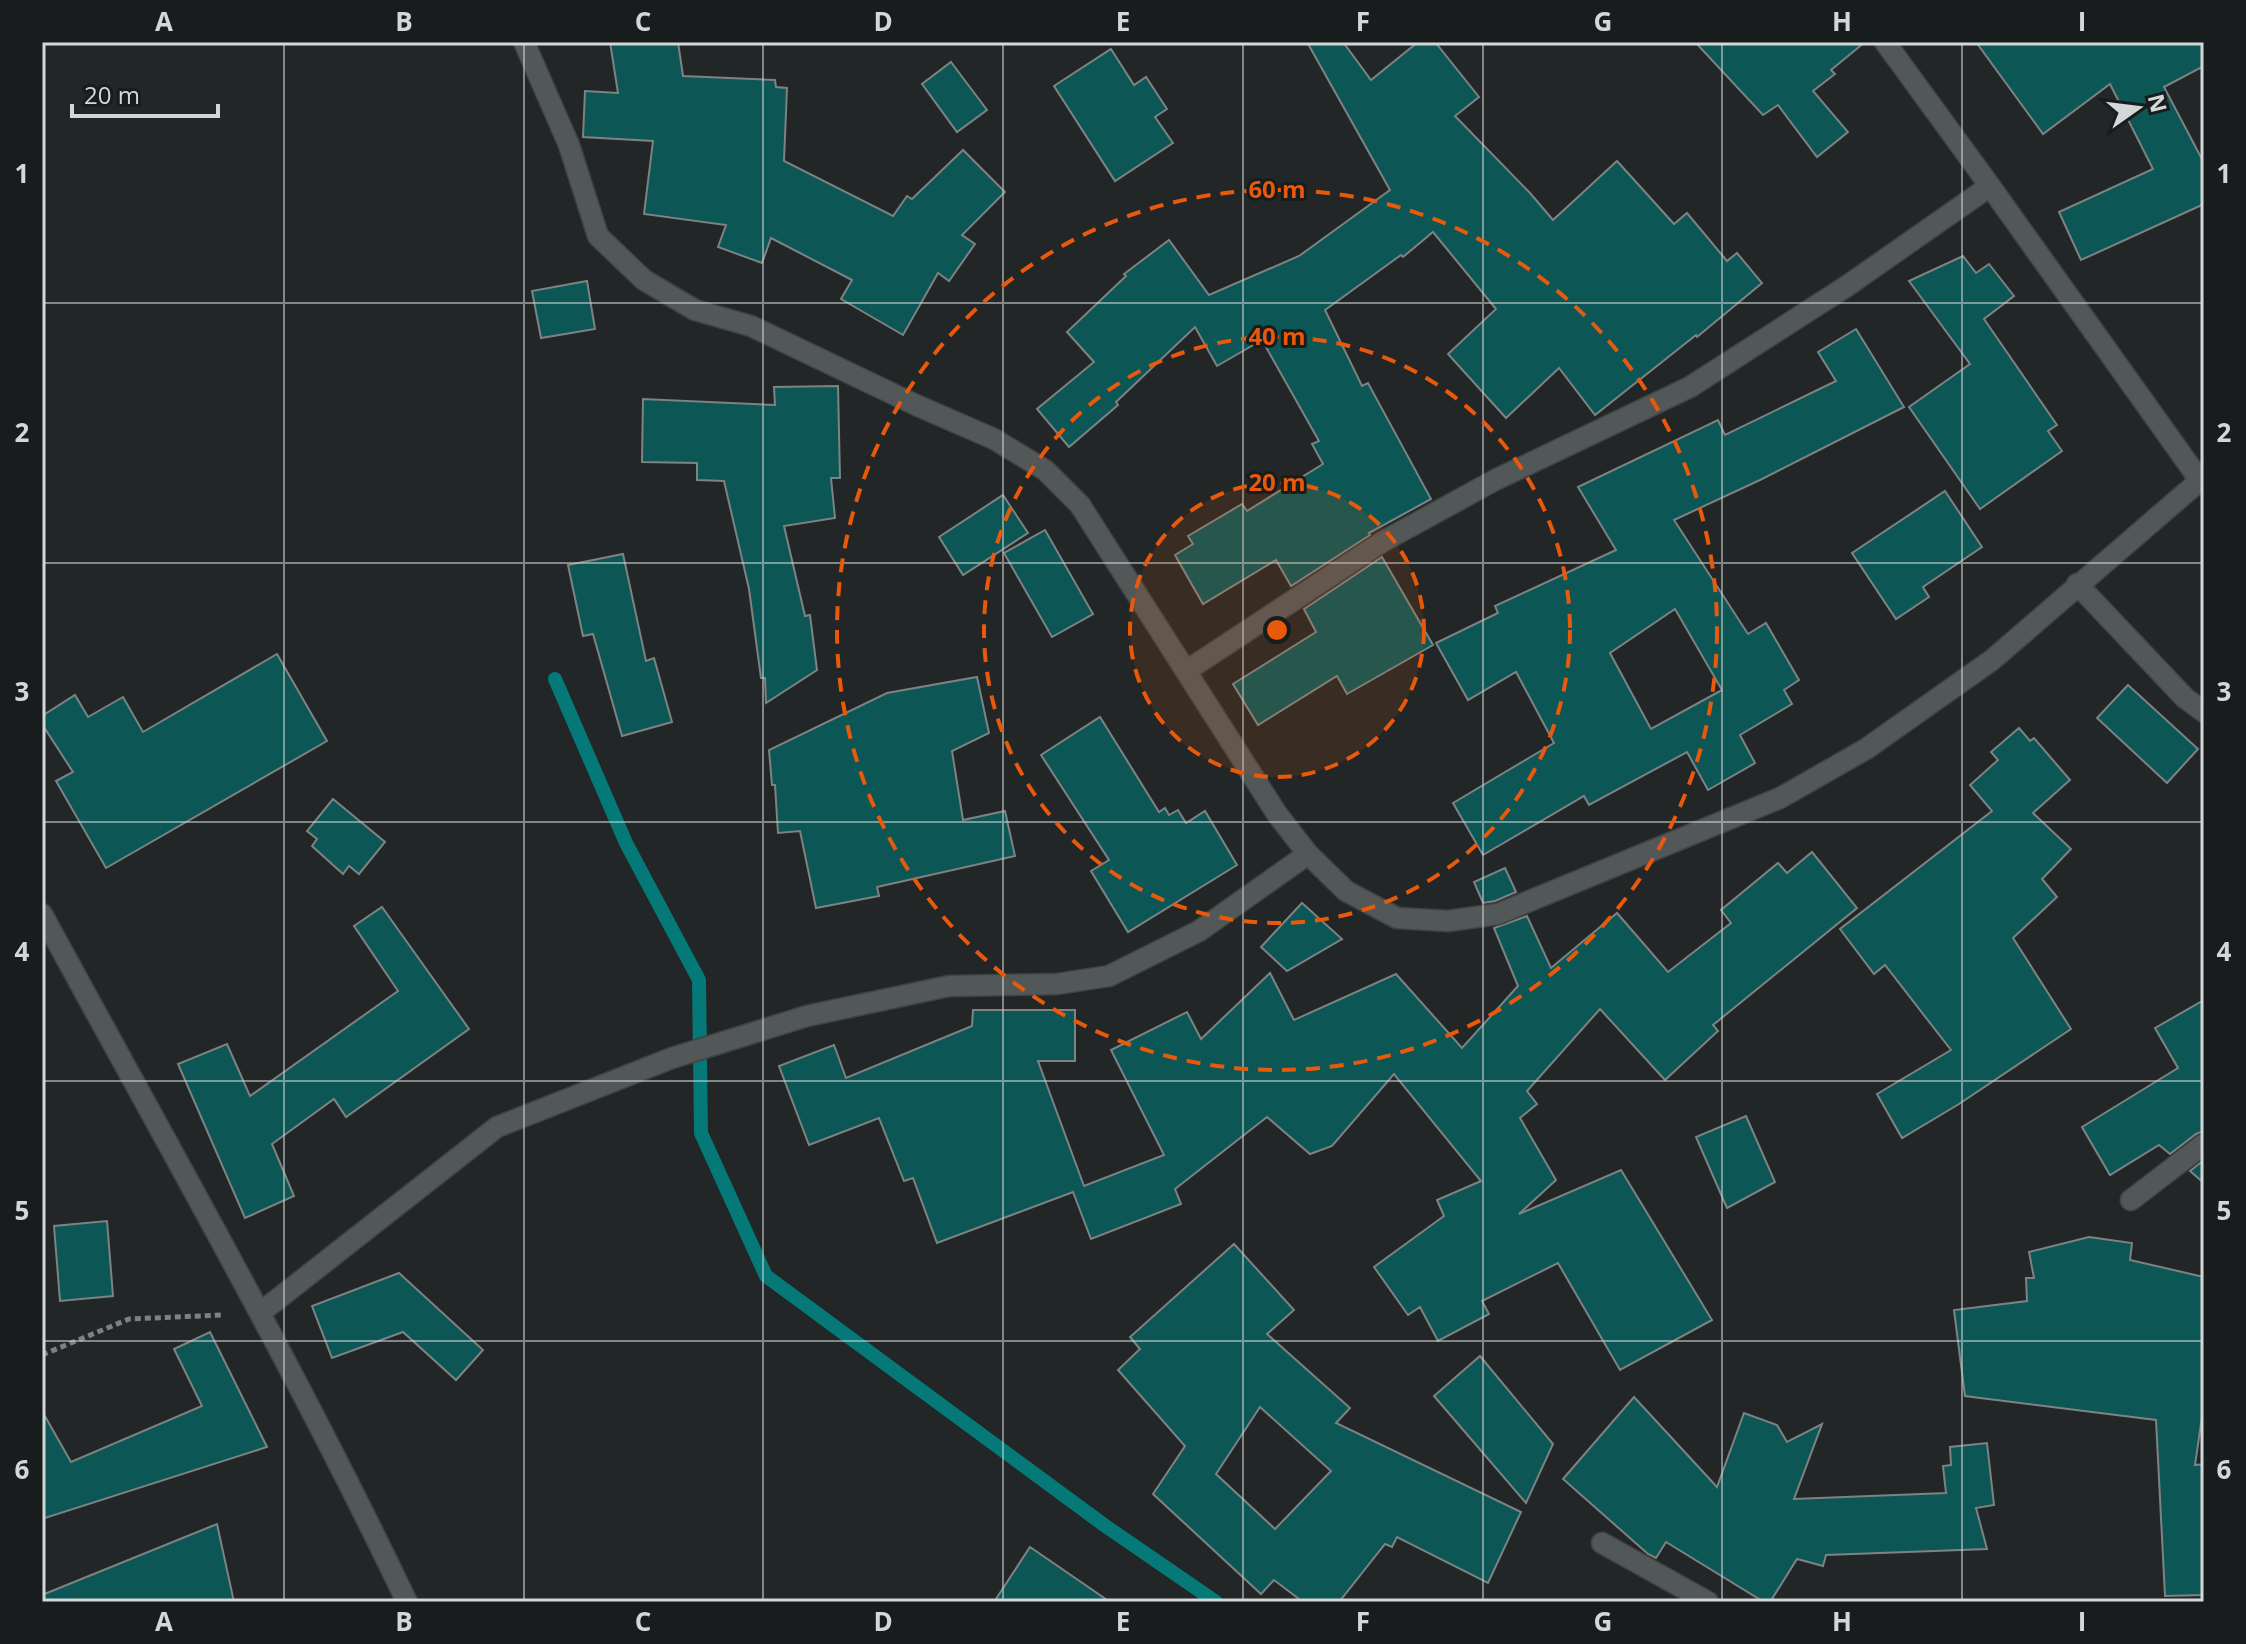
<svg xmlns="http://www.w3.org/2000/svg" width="2246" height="1644" viewBox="0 0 2246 1644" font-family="'Open Sans',sans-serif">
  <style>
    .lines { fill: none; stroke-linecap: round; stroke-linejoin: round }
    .stream { stroke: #047978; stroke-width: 14 }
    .building { fill: #0d5656; stroke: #7d8282; stroke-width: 2; fill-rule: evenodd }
    .minor-casing { stroke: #3f4343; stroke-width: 23 }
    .path { stroke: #7e8181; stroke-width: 5; stroke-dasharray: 6 4; stroke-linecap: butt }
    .minor { stroke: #525757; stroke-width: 20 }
    .grid { fill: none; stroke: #d4d7d7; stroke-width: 2; stroke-opacity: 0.55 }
    .ring { fill: none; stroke: #e8590c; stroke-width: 4; stroke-dasharray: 14 10 }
    .centre { fill: #e8590c; stroke: #181c1c; stroke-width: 4 }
    .ring-label { font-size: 24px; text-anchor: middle; font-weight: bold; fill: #e8590c; stroke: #181c1c; stroke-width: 6; stroke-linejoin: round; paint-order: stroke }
    .neatline { fill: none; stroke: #d4d7d7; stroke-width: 3 }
    .grid-label { font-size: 26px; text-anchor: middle; font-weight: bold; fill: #d4d7d7 }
  </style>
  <rect width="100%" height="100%" fill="#222626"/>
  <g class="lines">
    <!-- stream -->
    <polyline class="stream" points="555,679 626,843 699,980 701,1133 766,1276 1104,1525 1216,1602"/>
  </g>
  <!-- building -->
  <g class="building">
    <polygon points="610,42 678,42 683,76 775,80 776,87 787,88 784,161 893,216 907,196 912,199 963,150 1005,192 962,235 975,244 949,281 938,273 903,335 841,299 852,280 771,238 762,263 718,247 726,225 644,214 653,141 583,137 585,91 618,93"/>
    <polygon points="1307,42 1343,42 1371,80 1418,42 1435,42 1479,97 1455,116 1530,193 1553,220 1617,161 1674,224 1687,213 1727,261 1737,253 1762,283 1697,337 1696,335 1595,415 1559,368 1506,418 1448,354 1496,309 1433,232 1403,257 1401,255 1325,310 1362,386 1368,383 1431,499 1369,533 1370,535 1291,586 1276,560 1203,604 1175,555 1193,544 1188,536 1242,504 1247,511 1323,464 1312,444 1319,441 1262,340 1217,366 1195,327 1116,402 1118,405 1069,447 1037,409 1094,362 1067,332 1126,276 1124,274 1169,240 1209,295 1299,256 1390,190"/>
    <polygon points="1695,42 1865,42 1831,70 1835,74 1813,91 1848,132 1817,157 1778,105 1763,115"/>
    <polygon points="1976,42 2204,42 2204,66 2164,87 2204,163 2204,204 2081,260 2059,212 2153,169 2110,84 2043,134"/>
    <polygon points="1111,49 1134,85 1146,77 1167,109 1155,117 1173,143 1115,181 1054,86"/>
    <polygon points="951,62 987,110 957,132 922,84"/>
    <polygon points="1963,256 1976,273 1989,264 2014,296 1984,319 2057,425 2048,431 2062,451 1980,509 1909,407 1970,364 1909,281"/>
    <polygon points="587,281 595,329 541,338 532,291"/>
    <path d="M1856 329 1904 407 1760 480 1674 520 1748 634 1766 623 1799 680 1784 690 1792 704 1740 735 1755 763 1708 790 1687 752 1589 805 1584 796 1483 855 1453 803 1554 743 1516 672 1468 700 1436 643 1498 613 1495 606 1616 550 1578 487 1718 420 1725 435 1836 381 1818 352ZM1675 609 1722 690 1651 729 1610 653Z"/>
    <polygon points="838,386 840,478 831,478 835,518 784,526 805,616 810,615 817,670 766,703 765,678 761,678 749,589 724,481 697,480 697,463 642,462 643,399 775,405 774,387"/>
    <polygon points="1945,491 1982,547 1923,587 1929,597 1896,619 1852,553"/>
    <polygon points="1003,495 1028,533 963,575 939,537"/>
    <polygon points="1045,530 1093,614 1052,637 1004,553"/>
    <polygon points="623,554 646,661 654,658 672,722 622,736 593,634 583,636 568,565"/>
    <polygon points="1382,557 1433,645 1347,694 1337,676 1258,725 1233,684 1316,632 1304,609"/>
    <polygon points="277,654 327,741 106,868 56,781 73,772 42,724 42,716 75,695 88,717 123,697 143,732"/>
    <polygon points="977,677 989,733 952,751 963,820 1005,811 1015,856 877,887 879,896 816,908 800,831 778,833 775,785 772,785 769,750 887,693"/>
    <polygon points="2128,685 2198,749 2167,783 2097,718"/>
    <polygon points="1100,717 1159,812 1165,808 1169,815 1178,810 1186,823 1205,811 1237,865 1128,932 1091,871 1109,860 1041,755"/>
    <polygon points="2019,728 2030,741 2034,738 2070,780 2033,813 2071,849 2042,879 2057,897 2013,938 2071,1029 1959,1104 1902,1138 1877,1094 1951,1050 1885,965 1874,974 1840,929 1992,811 1970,785 1998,760 1991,752"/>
    <polygon points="333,799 385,842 359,874 349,866 343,874 312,846 317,839 307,831"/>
    <polygon points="1812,852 1857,908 1713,1025 1718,1031 1665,1080 1600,1009 1527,1091 1537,1104 1520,1118 1556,1180 1519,1214 1621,1170 1712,1320 1620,1370 1558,1263 1482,1301 1489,1314 1438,1341 1420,1307 1408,1315 1374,1267 1444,1216 1437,1200 1481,1181 1394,1074 1332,1146 1310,1154 1267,1117 1175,1189 1181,1204 1091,1239 1073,1192 937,1243 913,1178 904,1181 879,1118 809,1145 779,1066 834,1045 846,1078 972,1026 973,1010 1075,1010 1075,1061 1038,1061 1084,1186 1164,1155 1111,1050 1187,1012 1201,1039 1270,973 1294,1020 1396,974 1462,1048 1518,986 1494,928 1527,916 1551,968 1617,913 1668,972 1731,923 1721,910 1778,863 1787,873"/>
    <polygon points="1505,868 1516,892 1495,901 1483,903 1474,882"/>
    <polygon points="1302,903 1342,939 1287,971 1261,947"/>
    <polygon points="382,907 469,1029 346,1117 334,1099 272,1144 294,1196 245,1218 178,1064 227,1044 250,1096 398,991 354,926"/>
    <polygon points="2204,1000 2204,1131 2196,1134 2170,1154 2159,1145 2110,1175 2082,1127 2178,1068 2155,1028"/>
    <polygon points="1746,1116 1775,1182 1727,1208 1696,1137"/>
    <polygon points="2204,1160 2204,1183 2190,1171"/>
    <polygon points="107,1221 113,1296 60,1301 54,1226"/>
    <polygon points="2089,1237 2132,1243 2130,1260 2204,1277 2204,1403 2195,1465 2204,1464 2204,1595 2165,1596 2156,1420 1965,1396 1954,1310 2027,1301 2026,1278 2034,1278 2029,1252"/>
    <path d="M1234 1244 1294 1310 1267 1334 1350 1408 1336 1423 1521 1512 1488 1583 1397 1537 1392 1547 1385 1544 1339 1602H1303L1274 1580 1261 1594 1153 1494 1185 1446 1118 1370 1140 1349 1130 1337ZM1260 1407 1331 1471 1275 1529 1216 1474Z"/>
    <polygon points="399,1273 483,1350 456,1380 403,1332 332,1358 312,1306"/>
    <polygon points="210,1332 267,1447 42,1519 42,1411 71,1462 202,1406 174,1349"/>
    <polygon points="1480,1356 1553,1444 1526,1503 1434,1396"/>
    <polygon points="1634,1397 1717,1487 1744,1413 1777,1425 1787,1442 1822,1424 1794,1499 1946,1493 1943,1466 1951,1465 1950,1447 1987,1443 1994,1505 1976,1508 1987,1549 1826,1555 1823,1566 1797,1559 1770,1602 1764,1602 1666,1542 1656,1558 1648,1554 1563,1479"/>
    <polygon points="217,1524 234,1602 42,1602 42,1595"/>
    <polygon points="1030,1547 1110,1602 994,1602"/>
  </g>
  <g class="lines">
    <!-- minor casing -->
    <g class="minor-casing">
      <g id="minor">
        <polyline points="524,42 569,145 598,236 644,280 695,310 751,326 916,405 994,439 1045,470 1080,505 1277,814 1308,854 1346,891 1397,918 1448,921 1498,914 1780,798 1866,749 1992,660 2204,477"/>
        <polyline points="1885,42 1990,186 2199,479"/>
        <polyline points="2077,584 2185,698 2204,712"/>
        <polyline points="1186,671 1382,542 1495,480 1690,387 1847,286 1990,186"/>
        <path d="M42 914C166 1142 295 1368 407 1602"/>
        <polyline points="2131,1200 2204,1144"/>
        <polyline points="260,1313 497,1127 672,1058 807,1016 949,986 1057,984 1109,976 1199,931 1308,854"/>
        <polyline points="1602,1543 1708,1602"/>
      </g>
    </g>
    <!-- path -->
    <polyline class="path" points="42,1355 129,1319 223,1315"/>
    <!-- minor -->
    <use href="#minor" class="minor"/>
  </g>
  <!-- grid -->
  <path class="grid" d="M284 42V1602M524 42V1602M763 42V1602M1003 42V1602M1243 42V1602M1483 42V1602M1722 42V1602M1962 42V1602M42 303H2204M42 563H2204M42 822H2204M42 1081H2204M42 1341H2204"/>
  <!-- distance rings -->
  <circle cx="1277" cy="630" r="147" fill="#e8590c" fill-opacity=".12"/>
  <g class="ring">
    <circle cx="1277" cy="630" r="147"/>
    <circle cx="1277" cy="630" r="293"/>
    <circle cx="1277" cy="630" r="440"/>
  </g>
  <circle cx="1277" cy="630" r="12" class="centre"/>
  <g class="ring-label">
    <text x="1277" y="198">60 m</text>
    <text x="1277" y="345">40 m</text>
    <text x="1277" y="491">20 m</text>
  </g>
  <!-- border -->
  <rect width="2246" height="1644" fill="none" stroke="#181c1c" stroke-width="88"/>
  <!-- north arrow -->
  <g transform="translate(2138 108) rotate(76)" stroke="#181c1c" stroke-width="6" paint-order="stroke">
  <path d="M0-6L14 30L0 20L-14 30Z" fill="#d4d7d7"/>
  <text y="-12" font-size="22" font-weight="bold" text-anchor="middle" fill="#d4d7d7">N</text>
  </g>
  <!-- scale -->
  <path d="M72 104v12h146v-12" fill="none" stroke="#d4d7d7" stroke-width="4"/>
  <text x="84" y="104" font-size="24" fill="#d4d7d7" stroke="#181c1c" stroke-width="6" paint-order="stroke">20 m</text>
  <rect x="44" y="44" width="2158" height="1556" class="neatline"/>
  <g class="grid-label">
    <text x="164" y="31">A</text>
    <text x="404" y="31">B</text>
    <text x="643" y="31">C</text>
    <text x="883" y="31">D</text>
    <text x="1123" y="31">E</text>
    <text x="1363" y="31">F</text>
    <text x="1603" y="31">G</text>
    <text x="1842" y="31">H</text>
    <text x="2082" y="31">I</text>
    <text x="22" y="183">1</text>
    <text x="2224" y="183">1</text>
    <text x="22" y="442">2</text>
    <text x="2224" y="442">2</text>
    <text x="22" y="701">3</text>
    <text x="2224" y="701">3</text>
    <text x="22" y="961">4</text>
    <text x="2224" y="961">4</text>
    <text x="22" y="1220">5</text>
    <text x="2224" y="1220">5</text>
    <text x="22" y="1479">6</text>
    <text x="2224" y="1479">6</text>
    <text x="164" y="1631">A</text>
    <text x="404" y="1631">B</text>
    <text x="643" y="1631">C</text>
    <text x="883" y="1631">D</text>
    <text x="1123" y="1631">E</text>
    <text x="1363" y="1631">F</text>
    <text x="1603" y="1631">G</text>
    <text x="1842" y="1631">H</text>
    <text x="2082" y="1631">I</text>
  </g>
</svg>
